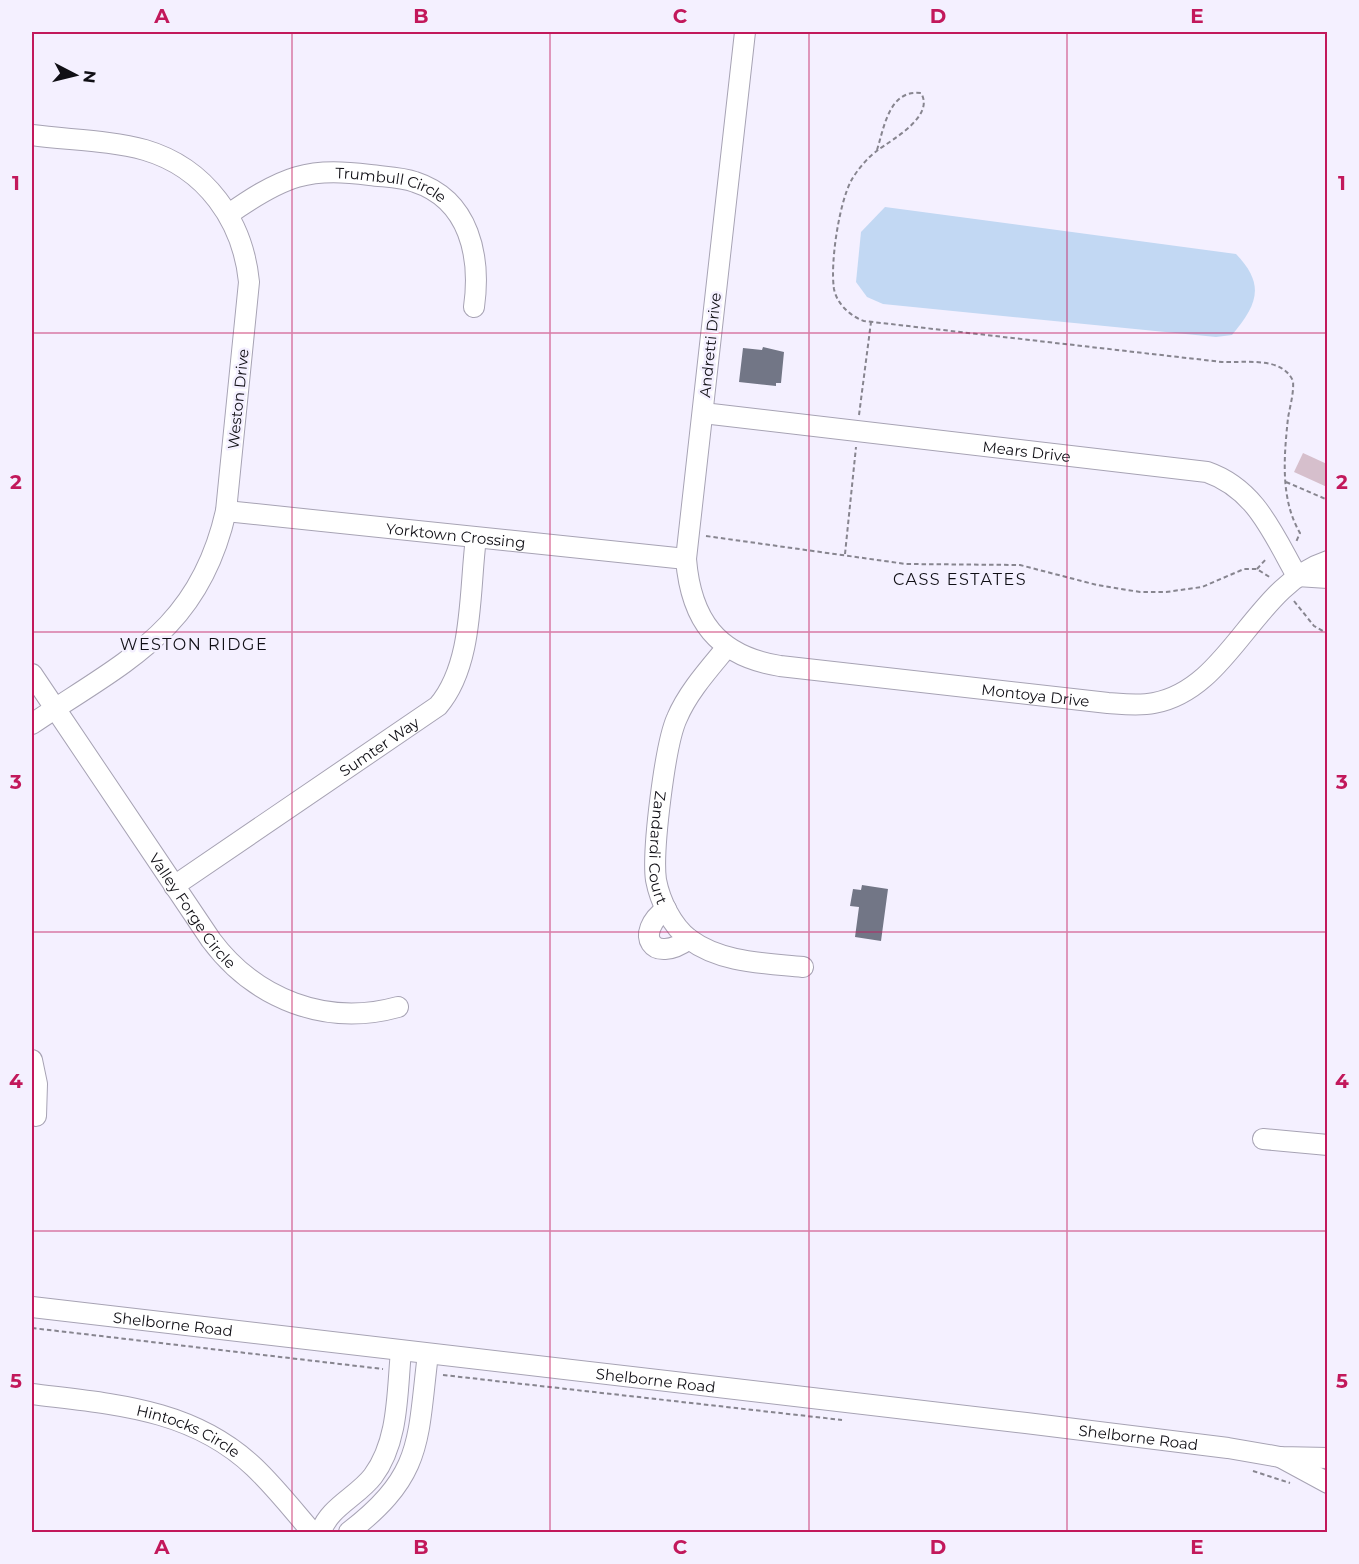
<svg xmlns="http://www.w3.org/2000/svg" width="1359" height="1564" viewBox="0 0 1359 1564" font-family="Montserrat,sans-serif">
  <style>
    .green { fill: #d6bfcc }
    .water { fill: #c2d8f3 }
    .building { fill: #727686 }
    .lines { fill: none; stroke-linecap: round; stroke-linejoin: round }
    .minor-casing { stroke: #a7a3b4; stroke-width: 22 }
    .path { stroke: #87858f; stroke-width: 2; stroke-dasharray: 4.5 3; stroke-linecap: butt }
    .minor { stroke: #fff; stroke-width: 20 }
    .grid { fill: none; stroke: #c2185b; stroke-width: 1.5; stroke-opacity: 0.55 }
    .labels { text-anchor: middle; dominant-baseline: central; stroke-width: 5; stroke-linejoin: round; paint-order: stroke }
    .street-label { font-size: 15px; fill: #100f15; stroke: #f4f0ff }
    .neighbourhood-label { font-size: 16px; letter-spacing: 1.5px; fill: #100f15; stroke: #f4f0ff }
    .neatline { fill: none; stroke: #c2185b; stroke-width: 2 }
    .grid-label { font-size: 20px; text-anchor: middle; font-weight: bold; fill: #c2185b }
  </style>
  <rect width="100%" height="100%" fill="#f4f0ff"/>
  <!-- green -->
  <polygon class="green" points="1303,453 1327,464 1327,487 1294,472"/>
  <!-- water -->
  <path class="water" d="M885 207 1236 254C1266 285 1257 305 1232 335L1216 337 883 304 867 297 856 282 861 232Z"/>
  <!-- building -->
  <g class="building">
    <polygon points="763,347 784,352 781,383 776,383 776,386 739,382 743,348 762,350"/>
    <polygon points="862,885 888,889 881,941 855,937 859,907 850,906 853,889 861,890"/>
  </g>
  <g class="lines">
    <!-- minor casing -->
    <g class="minor-casing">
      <g id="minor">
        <path id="s1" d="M745 32 686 559C691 620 717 656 780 666L1108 703C1123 704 1139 706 1154 703 1230 689 1254 585 1328 561"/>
        <path d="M32 135C68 140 109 140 145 150 206 168 243 221 249 282L226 511C199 631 125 661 32 724"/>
        <path id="s2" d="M229 214C249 200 273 184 297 177 321 170 346 172 370 175 385 177 401 177 415 182 470 200 481 257 474 307"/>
        <path id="s3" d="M703 413 1207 472C1256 489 1273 534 1297 576"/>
        <path id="s4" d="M226 511 686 559"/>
        <polyline points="1297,576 1328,578"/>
        <path id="s5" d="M727 647C709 669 688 692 677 718 665 744 652 851 656 880 660 901 672 926 689 939 721 963 765 963 803 967"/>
        <path id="s6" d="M32 674 211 940C255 999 326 1027 398 1007"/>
        <path id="s7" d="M174 886 438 706C474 664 469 591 476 538"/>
        <path d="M666 909C633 933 652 966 689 939"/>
        <polyline points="32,1060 37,1084 36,1116"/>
        <polyline points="1263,1139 1328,1145"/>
        <path id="s8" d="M32 1307 1026 1423 1228 1448 1280 1457 1328 1458"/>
        <path id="s9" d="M32 1394C112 1404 192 1408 254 1467 275 1487 293 1510 312 1532"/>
        <polyline points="1280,1457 1328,1483"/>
        <path d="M321 1532C328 1508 358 1496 373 1476 399 1441 397 1392 401 1351"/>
        <path d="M349 1532C424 1474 417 1441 428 1354"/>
      </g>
    </g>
    <!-- path -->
    <g class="path">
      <path d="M877 150C884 128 889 89 921 93 935 116 893 139 878 150 868 157 857 170 851 181 839 204 830 263 834 289 837 304 850 316 864 321L1222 362C1245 363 1282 356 1293 381 1294 393 1290 406 1288 418 1284 456 1280 499 1300 533L1296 542"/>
      <polyline points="859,415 871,322"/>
      <polyline points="1286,482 1328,500"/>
      <polyline points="706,536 906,564 1020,565 1097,585 1140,592 1166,592 1202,587 1244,569 1257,569 1271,578"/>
      <polyline points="845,554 856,447"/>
      <polyline points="1257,569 1267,558"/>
      <polyline points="1294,601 1314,626 1328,634"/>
      <polyline points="32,1328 383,1369"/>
      <polyline points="443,1375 842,1420"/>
      <polyline points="1253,1471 1290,1483"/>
    </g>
    <!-- minor -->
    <use href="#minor" class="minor"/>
  </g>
  <!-- grid -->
  <path class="grid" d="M292 32V1532M550 32V1532M809 32V1532M1067 32V1532M32 333H1328M32 632H1328M32 932H1328M32 1231H1328"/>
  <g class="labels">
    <!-- street labels -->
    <g class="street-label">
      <text stroke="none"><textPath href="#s2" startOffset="174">Trumbull Circle</textPath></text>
      <text transform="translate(710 345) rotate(-84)">Andretti Drive</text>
      <text transform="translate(238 399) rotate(-84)">Weston Drive</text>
      <text stroke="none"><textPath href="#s3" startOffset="326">Mears Drive</textPath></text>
      <text stroke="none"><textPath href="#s4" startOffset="231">Yorktown Crossing</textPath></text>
      <text stroke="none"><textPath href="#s1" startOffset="944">Montoya Drive</textPath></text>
      <text stroke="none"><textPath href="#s7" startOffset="248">Sumter Way</textPath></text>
      <text stroke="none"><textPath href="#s5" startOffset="219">Zandardi Court</textPath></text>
      <text stroke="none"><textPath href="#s6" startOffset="286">Valley Forge Circle</textPath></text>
      <text stroke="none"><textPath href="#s8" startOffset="142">Shelborne Road</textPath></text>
      <text stroke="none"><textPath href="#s8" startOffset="628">Shelborne Road</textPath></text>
      <text stroke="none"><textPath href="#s9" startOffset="162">Hintocks Circle</textPath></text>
      <text stroke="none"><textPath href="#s8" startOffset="1114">Shelborne Road</textPath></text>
    </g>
    <!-- neighbourhood labels -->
    <g class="neighbourhood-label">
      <text x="960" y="579">CASS ESTATES</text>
      <text x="194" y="644">WESTON RIDGE</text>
    </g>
  </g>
  <!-- border -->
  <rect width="1359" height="1564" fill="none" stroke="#f4f0ff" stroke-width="66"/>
  <!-- north arrow -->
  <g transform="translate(75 75) rotate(97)" stroke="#f4f0ff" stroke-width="4.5" paint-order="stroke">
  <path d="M0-4.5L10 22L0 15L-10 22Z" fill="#100f15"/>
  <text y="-9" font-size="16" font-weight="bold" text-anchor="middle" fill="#100f15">N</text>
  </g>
  <rect x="33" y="33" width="1293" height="1498" class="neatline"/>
  <g class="grid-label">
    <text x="162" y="23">A</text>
    <text x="421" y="23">B</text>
    <text x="680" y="23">C</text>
    <text x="938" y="23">D</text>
    <text x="1197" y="23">E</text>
    <text x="16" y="190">1</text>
    <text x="1342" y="190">1</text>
    <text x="16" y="489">2</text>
    <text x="1342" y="489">2</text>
    <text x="16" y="789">3</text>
    <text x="1342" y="789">3</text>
    <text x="16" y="1088">4</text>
    <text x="1342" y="1088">4</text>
    <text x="16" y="1388">5</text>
    <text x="1342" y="1388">5</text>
    <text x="162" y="1554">A</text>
    <text x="421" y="1554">B</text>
    <text x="680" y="1554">C</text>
    <text x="938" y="1554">D</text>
    <text x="1197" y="1554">E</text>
  </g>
</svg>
